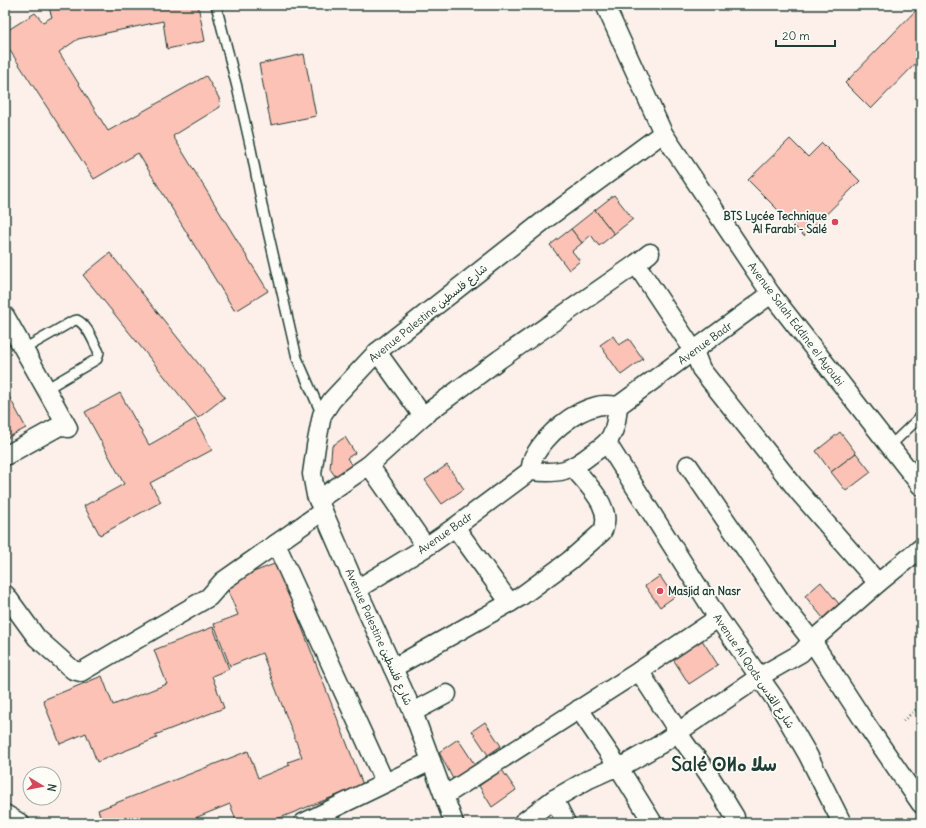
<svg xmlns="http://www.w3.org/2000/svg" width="926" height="828" viewBox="0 0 926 828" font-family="Delius,'Playpen Sans Arabic','Noto Sans Tifinagh',sans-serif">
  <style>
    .building { fill: #fcc2b6; stroke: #1f3d34 }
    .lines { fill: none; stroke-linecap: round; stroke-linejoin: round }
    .lane-casing { stroke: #1f3d34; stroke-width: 12 }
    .street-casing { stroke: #1f3d34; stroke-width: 21 }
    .path { stroke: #1f3d34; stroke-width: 2.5; stroke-dasharray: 1 3; stroke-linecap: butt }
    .lane { stroke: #fdfcf7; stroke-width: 9 }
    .street { stroke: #fdfcf7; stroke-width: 18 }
    .poi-dot { fill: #d1495b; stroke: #fdfcf7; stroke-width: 1.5 }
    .labels { text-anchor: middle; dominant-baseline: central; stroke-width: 3.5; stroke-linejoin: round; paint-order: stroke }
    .poi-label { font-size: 11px; font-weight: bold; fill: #1f3d34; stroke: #fdfcf7; text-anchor: end }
    .street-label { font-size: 11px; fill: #1f3d34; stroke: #fdfcf7 }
    .town-label { font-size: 19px; font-weight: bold; fill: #1f3d34; stroke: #fdfcf7 }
  </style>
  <rect width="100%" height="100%" fill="#fdf0ea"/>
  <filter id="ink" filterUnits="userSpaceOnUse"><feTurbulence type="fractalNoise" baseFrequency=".025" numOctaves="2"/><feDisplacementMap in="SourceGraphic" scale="8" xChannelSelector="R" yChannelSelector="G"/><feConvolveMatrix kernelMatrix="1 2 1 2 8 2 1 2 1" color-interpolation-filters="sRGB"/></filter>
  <g filter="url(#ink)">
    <!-- building -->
    <g class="building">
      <polygon points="48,5 198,5 205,41 167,49 163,21 78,39 59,52 108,131 206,76 219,98 220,107 173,136 268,291 239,309 234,310 138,153 94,179 5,43 5,32 35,13 43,22 52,17"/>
      <polygon points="921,5 921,58 871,109 845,83"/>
      <polygon points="304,54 316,116 271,125 259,64"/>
      <polygon points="790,139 808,157 822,143 860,181 804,236 748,180"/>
      <polygon points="614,195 633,219 614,234 595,210"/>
      <polygon points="595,210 614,234 599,246 591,235 582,243 571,229"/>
      <polygon points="571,229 582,243 572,251 580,261 569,270 550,245"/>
      <polygon points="110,253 225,397 198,418 83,275"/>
      <polygon points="613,336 619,345 629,339 643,359 621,375 600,345"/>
      <polygon points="5,389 26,428 5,439"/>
      <polygon points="120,393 149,445 195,419 212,450 150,483 161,502 100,535 84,506 124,484 85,412"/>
      <polygon points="840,432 856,453 831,472 816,451"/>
      <polygon points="345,437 355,453 347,458 354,469 338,480 330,469 332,446"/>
      <polygon points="856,453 871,472 846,491 831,472"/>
      <polygon points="447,465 464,489 442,504 425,480"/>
      <polygon points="277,563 363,785 267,823 237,823 230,804 195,818 196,821 191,823 103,823 98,810 248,751 258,778 290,765 288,762 302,757 262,653 230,666 214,624 238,615 225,583"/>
      <polygon points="660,576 674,597 660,607 645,586"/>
      <polygon points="821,582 839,604 823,618 805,596"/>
      <polygon points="213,627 229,669 212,676 224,708 155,735 157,738 97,762 86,733 60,744 43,700 102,676 113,705 167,684 154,650"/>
      <polygon points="702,640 718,665 689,684 673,659"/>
      <polygon points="485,722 501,746 488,755 472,731"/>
      <polygon points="458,739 475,765 453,779 439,752"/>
      <polygon points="502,770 516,790 492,807 479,786"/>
    </g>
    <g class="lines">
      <!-- lane casing -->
      <g class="lane-casing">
        <g id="lane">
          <polyline points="216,5 237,87 251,149 263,210 297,358 322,415"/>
          <path d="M24 349 73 321 77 320C88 325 93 342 99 352L97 359 46 389"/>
          <polyline points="890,446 921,416"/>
        </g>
      </g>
      <!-- street casing -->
      <g class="street-casing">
        <g id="street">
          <polyline points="605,5 663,133 771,294 921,486"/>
          <polyline points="636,264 694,351 701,369 798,491 878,583"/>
          <polyline points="5,316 68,428"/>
          <polyline points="377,352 423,416"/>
          <polyline points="607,443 718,618 779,705 808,755 842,823"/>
          <polyline points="5,456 65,423"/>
          <polyline points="369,465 426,547"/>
          <polyline points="688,465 785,607 812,641 864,721 921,804"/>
          <path d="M530 471C560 474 569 472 593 453 600 448 607 444 611 436 616 427 617 416 618 406"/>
          <polyline points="318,500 369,465 423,416 500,359 636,264 650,253"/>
          <polyline points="455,527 510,603"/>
          <polyline points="276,544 385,783"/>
          <path d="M357 589 426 547 455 527 530 471C531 466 532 460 534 456 547 434 572 412 597 406 603 404 611 405 618 406L771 294"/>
          <polyline points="5,594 37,638 73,670 81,672 209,597 223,581 323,511"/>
          <path d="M393 668 520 597 569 561 602 532C615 509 587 485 574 468"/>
          <path d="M639 671 678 731C684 746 698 758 707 772 717 787 726 802 735 817"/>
          <polyline points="579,709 619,768 653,823"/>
          <polyline points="413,712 447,694"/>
          <polyline points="444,796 639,671 718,618"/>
          <polyline points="554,799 566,823"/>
          <polyline points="5,814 20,823"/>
          <polyline points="303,823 431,761"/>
          <polyline points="454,823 413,712 357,589 316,495 312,474 316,446 322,415 332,400 377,352 546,219 663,133"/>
          <polyline points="522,823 554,799 589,779 609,770 619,768 659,745 759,677 801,653 812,641 878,583 921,548"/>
        </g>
      </g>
      <!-- path -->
      <polyline class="path" points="903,721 921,705"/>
      <!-- lane -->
      <use href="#lane" class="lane"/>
      <!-- street -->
      <use href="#street" class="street"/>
    </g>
  </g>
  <!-- markers -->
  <g class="poi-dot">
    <circle cx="835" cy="222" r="4"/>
    <circle cx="660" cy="591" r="4"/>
  </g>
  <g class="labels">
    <!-- poi labels -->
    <g class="poi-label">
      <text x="827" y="216">BTS Lycée Technique<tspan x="827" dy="13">Al Farabi - Salé</tspan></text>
      <text x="668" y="591" text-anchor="start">Masjid an Nasr</text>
    </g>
    <!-- street labels -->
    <g class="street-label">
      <text transform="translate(428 313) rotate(-39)">Avenue Palestine شارع فلسطين</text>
      <text transform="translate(796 324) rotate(53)">Avenue Salah Eddine el Ayoubi</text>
      <text transform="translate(705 343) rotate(-36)">Avenue Badr</text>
      <text transform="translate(445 533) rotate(-35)">Avenue Badr</text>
      <text transform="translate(379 637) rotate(66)">Avenue Palestine شارع فلسطين</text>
      <text transform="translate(754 671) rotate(56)">Avenue Al Qods شارع القدس</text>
    </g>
    <!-- town labels -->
    <g class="town-label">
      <text x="724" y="764">Salé ⵙⵍⴰ سلا</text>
    </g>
  </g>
  <!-- margin -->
  <rect width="926" height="828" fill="none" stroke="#fdfcf7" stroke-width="20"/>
  <rect x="10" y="10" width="906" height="808" fill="none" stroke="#1f3d34" stroke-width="1.5" filter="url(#ink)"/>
  <!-- north arrow -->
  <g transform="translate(42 786) rotate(100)"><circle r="19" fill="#fdfcf7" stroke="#a4b0a9"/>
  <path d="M0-3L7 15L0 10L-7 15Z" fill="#d1495b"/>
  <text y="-6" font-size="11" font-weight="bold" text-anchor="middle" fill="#1f3d34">N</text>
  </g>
  <!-- scale -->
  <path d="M776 40v6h59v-6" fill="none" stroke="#1f3d34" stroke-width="2"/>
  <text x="782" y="40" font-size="12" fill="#1f3d34" stroke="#fdfcf7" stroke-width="3" paint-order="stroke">20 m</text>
</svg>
